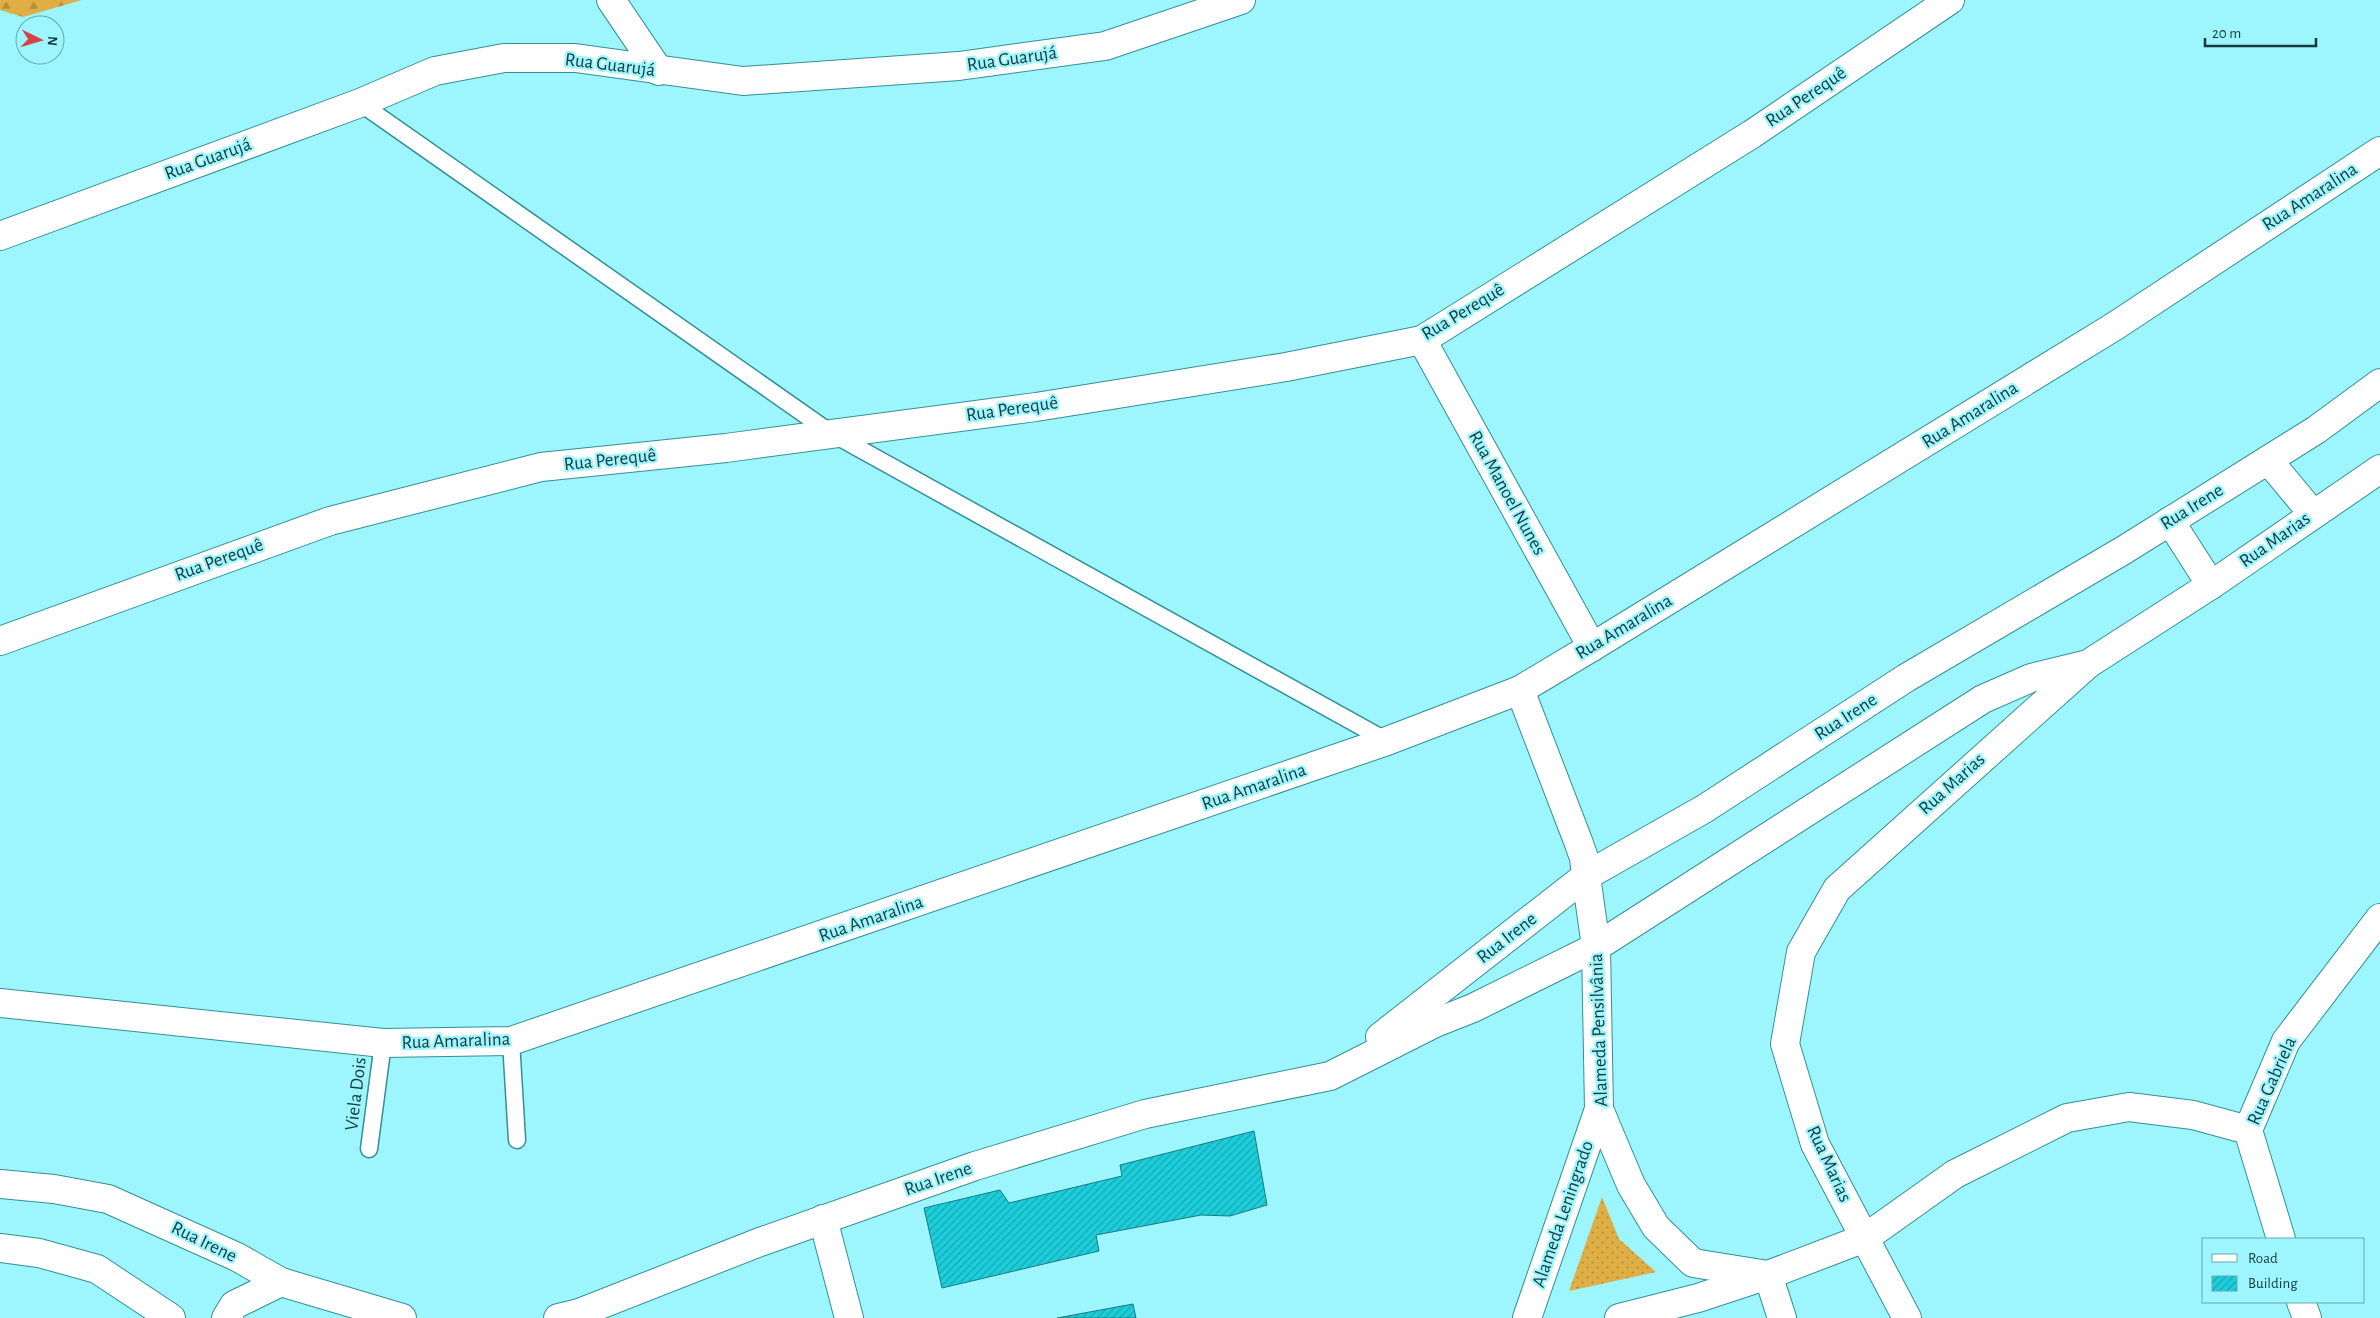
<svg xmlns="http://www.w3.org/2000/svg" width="2380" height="1318" viewBox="0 0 2380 1318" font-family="'Alegreya Sans',sans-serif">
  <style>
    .grass { fill: url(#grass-dots) }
    .forest { fill: url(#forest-firs) }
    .building { fill: url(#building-hatch); stroke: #187b83 }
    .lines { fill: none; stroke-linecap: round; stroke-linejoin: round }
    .service-casing { stroke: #348f97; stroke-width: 19 }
    .minor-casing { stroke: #348f97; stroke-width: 30 }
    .tertiary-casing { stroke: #348f97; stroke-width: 30 }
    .service { stroke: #fff; stroke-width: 16 }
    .minor { stroke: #fff; stroke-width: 28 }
    .tertiary { stroke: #fff; stroke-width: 28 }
    .labels { text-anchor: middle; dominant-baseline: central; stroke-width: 4.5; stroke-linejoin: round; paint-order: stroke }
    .street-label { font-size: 19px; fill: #163b3e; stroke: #9df5fd }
  </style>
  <defs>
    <pattern id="grass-dots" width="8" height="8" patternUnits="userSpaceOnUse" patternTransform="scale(1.25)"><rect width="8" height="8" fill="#dfae45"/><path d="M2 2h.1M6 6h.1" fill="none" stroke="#b48f3b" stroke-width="1.8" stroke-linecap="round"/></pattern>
    <pattern id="forest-firs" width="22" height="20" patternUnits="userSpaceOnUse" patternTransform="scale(1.25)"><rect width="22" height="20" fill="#dfae45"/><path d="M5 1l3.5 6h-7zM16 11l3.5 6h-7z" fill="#b48f3b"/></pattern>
    <pattern id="building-hatch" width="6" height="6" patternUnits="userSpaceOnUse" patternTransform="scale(1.25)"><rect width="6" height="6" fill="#1ccdda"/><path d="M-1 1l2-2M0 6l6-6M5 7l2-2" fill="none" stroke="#18a8b2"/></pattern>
  </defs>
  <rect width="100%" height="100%" fill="#9df5fd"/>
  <!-- grass -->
  <polygon class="grass" points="1602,1197 1619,1239 1656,1272 1569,1291"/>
  <!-- forest -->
  <polygon class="forest" points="0,0 82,0 23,17 0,10"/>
  <!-- building -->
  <g class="building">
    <polygon points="1254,1131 1267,1205 1230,1216 1201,1215 1096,1235 1099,1251 942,1288 924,1208 1000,1190 1009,1203 1122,1176 1120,1165"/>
    <polygon points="1133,1304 1136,1318 1057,1318"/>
  </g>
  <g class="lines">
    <!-- service casing -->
    <g class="service-casing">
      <g id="service">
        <polyline points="360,103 831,433 1387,741"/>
        <polyline points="511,1041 517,1140"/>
        <polyline points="369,1149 383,1043"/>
      </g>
    </g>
    <!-- minor casing -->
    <g class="minor-casing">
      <g id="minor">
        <polyline points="611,0 659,71"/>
        <polyline points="0,236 360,103 435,71 504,58 575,58 743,81 959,66 1105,46 1241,0"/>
        <polyline points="1422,340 1592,647"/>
        <polyline points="0,641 330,521 541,467 726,448 1036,407 1286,367 1422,340 1752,134 1950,0"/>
        <polyline points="0,1003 383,1043 511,1041 1387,741 1520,690 1592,647 2115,326 2380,151"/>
        <polyline points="1380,1037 1586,876 1584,858 1578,841 1520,690"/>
        <polyline points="1599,1109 1631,1185 1656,1227 1693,1263 1768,1275 1782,1318"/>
        <polyline points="0,1184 54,1189 108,1199 237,1257 281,1282 402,1318"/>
        <polyline points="823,1219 849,1318"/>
        <polyline points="2281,1239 2248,1130 2286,1041 2380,918"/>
        <polyline points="0,1248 39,1253 97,1269 171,1318"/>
        <polyline points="2301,1302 2307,1318"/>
        <polyline points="226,1318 234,1305 281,1282"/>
        <polyline points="558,1318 579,1313 760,1242 975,1166 1145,1114 1330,1076 1435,1023 1473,1008 1596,947"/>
        <polyline points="1619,1318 1698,1298 1768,1275 1865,1238 1955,1174 2067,1118 2129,1107 2193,1115 2248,1130"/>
        <polyline points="1907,1318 1815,1144 1785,1044 1801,952 1837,889 2088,664"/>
      </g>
    </g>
    <!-- tertiary casing -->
    <g class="tertiary-casing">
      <g id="tertiary">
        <polyline points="2268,460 2313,514"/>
        <polyline points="2170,521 2211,585"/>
        <polyline points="1596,947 1983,699 2031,678 2088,664 2211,585 2380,469"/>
        <polyline points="1527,1318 1599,1109 1596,947 1586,876 1704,809 1906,678 2124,550 2316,430 2380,383"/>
      </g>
    </g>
    <!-- service -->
    <use href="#service" class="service"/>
    <!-- minor -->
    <use href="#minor" class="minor"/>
    <!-- tertiary -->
    <use href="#tertiary" class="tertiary"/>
  </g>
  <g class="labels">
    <!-- street labels -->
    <g class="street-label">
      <text transform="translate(1012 59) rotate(-8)">Rua Guarujá</text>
      <text transform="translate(610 65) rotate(7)">Rua Guarujá</text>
      <text transform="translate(1806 97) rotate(-34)">Rua Perequê</text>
      <text transform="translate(208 159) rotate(-20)">Rua Guarujá</text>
      <text transform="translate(2310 197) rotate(-33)">Rua Amaralina</text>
      <text transform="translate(1463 312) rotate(-31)">Rua Perequê</text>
      <text transform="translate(1012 409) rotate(-8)">Rua Perequê</text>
      <text transform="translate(1970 415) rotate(-32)">Rua Amaralina</text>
      <text transform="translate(610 460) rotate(-6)">Rua Perequê</text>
      <text transform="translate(1507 493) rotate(61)">Rua Manoel Nunes</text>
      <text transform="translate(2192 507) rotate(-32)">Rua Irene</text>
      <text transform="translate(2275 540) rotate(-35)">Rua Marias</text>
      <text transform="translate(219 560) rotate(-20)">Rua Perequê</text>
      <text transform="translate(1624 627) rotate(-31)">Rua Amaralina</text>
      <text transform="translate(1846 717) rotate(-33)">Rua Irene</text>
      <text transform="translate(1952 784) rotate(-42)">Rua Marias</text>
      <text transform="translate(1254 787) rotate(-19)">Rua Amaralina</text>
      <text transform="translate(871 919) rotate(-19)">Rua Amaralina</text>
      <text transform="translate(1507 938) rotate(-38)">Rua Irene</text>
      <text transform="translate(1599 1030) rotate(-92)">Alameda Pensilvânia</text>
      <text transform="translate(456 1041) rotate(-2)">Rua Amaralina</text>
      <text transform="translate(2272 1081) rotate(-66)">Rua Gabriela</text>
      <text transform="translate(356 1094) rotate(-83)">Viela Dois</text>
      <text transform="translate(1829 1164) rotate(65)">Rua Marias</text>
      <text transform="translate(938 1179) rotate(-19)">Rua Irene</text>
      <text transform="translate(1563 1214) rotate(-71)">Alameda Leningrado</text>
      <text transform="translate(204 1242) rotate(26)">Rua Irene</text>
    </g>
  </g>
  <!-- legend -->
  <rect x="2202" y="1238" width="162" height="65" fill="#9df5fd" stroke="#67abb1"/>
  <rect x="2212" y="1254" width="25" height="8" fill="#ffffff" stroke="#67abb1"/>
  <text x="2248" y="1263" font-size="15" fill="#163b3e">Road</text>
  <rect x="2212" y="1276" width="25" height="15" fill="url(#building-hatch)" stroke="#67abb1"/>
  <text x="2248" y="1288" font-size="15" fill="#163b3e">Building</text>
  <!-- north arrow -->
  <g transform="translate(40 40) rotate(95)"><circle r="24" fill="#9df5fd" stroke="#67abb1"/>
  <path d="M0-4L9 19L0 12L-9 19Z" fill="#d34348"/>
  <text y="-8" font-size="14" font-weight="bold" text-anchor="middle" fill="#163b3e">N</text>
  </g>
  <!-- scale -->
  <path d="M2205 38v8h111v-8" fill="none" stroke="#163b3e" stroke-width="2.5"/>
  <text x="2212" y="38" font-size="15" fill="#163b3e" stroke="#9df5fd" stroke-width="4" paint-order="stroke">20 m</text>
</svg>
